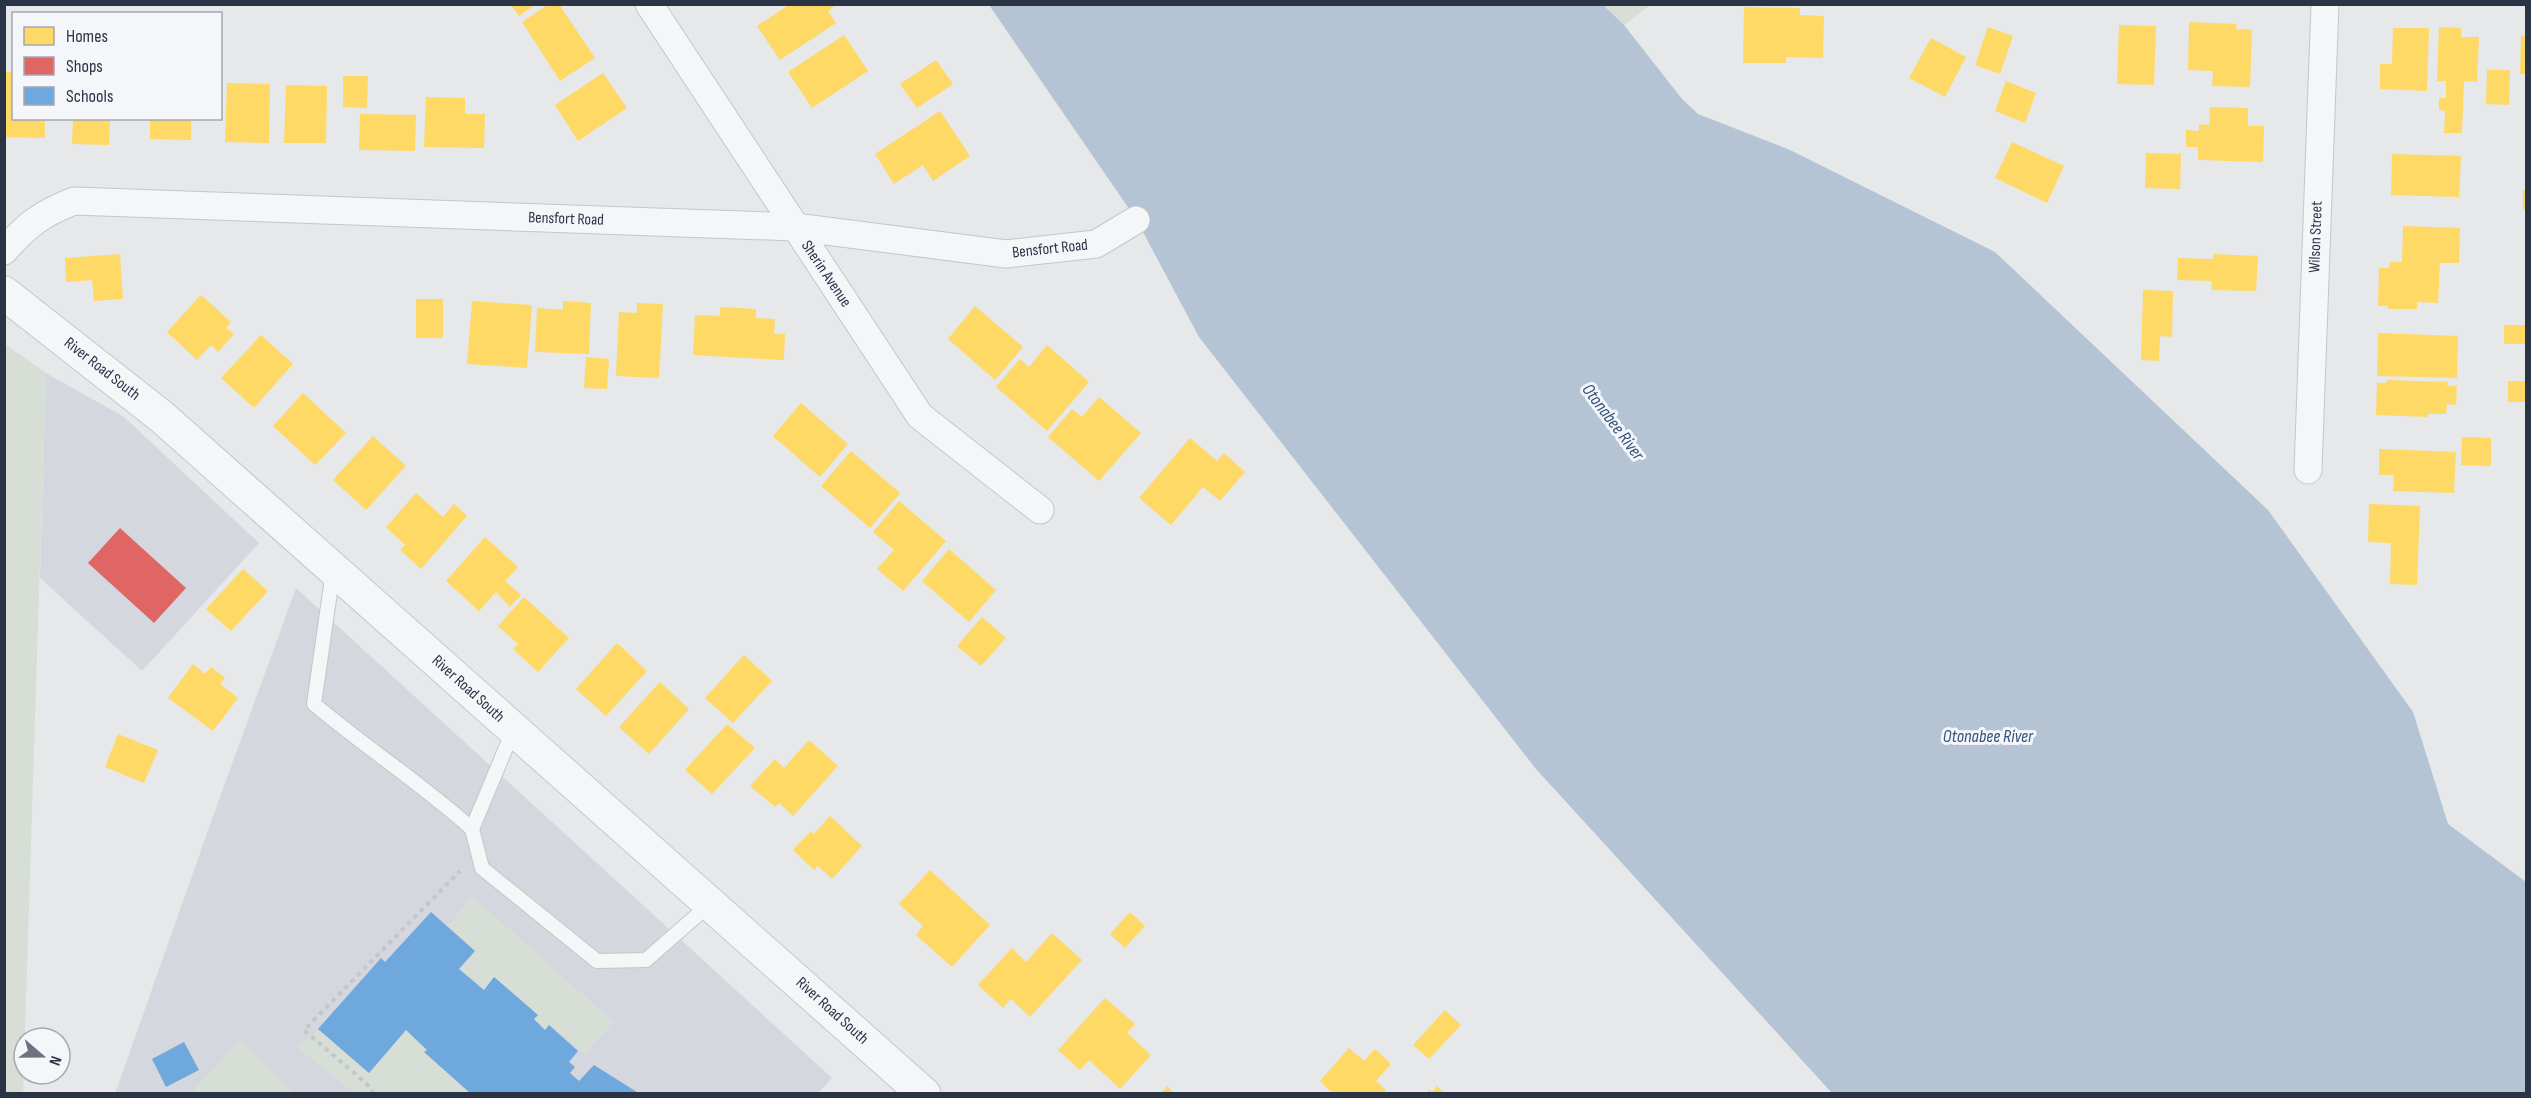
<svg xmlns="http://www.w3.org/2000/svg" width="2531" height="1098" viewBox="0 0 2531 1098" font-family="'Sofia Sans Condensed',sans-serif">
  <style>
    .built { fill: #d4d7dd }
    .green { fill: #d6ded6 }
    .water { fill: #b4c4d5 }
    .homes { fill: #ffd966 }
    .shops { fill: #e06666 }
    .schools { fill: #6fa8dc }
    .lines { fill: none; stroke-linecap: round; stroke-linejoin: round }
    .service-casing { stroke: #c4c6c8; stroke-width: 16 }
    .minor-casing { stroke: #c4c6c8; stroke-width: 29 }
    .tertiary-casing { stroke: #c4c6c8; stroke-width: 35 }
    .path { stroke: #c5c6ca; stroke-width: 4; stroke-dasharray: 4.5 4.5; stroke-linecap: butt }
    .service { stroke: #f5f6f7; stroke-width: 14 }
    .minor { stroke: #f5f6f7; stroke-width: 27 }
    .tertiary { stroke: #f5f6f7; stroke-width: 33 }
    .labels { text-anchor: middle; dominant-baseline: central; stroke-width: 6; stroke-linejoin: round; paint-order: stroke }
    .street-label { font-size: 16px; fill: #2b3445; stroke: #f4f6f9 }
    .water-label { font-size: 18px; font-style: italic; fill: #34527a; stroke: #f4f6f9 }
  </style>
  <rect width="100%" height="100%" fill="#e6e8ea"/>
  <!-- built -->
  <g class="built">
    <polygon points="46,373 124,417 259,543 142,671 40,578"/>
    <polygon points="296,588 832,1078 817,1094 115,1094 211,822"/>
  </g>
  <!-- green -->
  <g class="green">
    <polygon points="1603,5 1650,5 1624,25"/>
    <polygon points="5,344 46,373 23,1094 4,1093"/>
    <polygon points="472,896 614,1022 585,1054 550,1025 545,1030 534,1019 538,1015 495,977 484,990 459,969 475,951 448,926"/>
    <polygon points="318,1029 369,1073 406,1030 427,1050 425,1053 471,1093 354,1093 297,1047"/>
    <polygon points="240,1041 294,1093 198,1093 194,1089"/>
  </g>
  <!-- water -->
  <polygon class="water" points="989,5 1603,5 1624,25 1682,99 1698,114 1790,150 1995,252 2268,510 2413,712 2448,824 2526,882 2526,1093 1832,1093 1536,769 1199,337 1136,219"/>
  <!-- homes -->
  <g class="homes">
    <polygon points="549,4 559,4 595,58 560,81 522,22"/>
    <polygon points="790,4 837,4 828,11 836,23 780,60 757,26"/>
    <polygon points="511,5 535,5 519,16"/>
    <polygon points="1744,7 1800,8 1800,15 1824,16 1823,58 1786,57 1786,63 1743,63"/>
    <polygon points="2189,22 2237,24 2236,29 2252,30 2250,87 2212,86 2213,71 2188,70"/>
    <polygon points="2119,25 2156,26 2154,85 2117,84"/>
    <polygon points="1988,27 2013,36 2000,74 1975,65"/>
    <polygon points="2439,27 2461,28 2461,37 2479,37 2477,82 2464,81 2462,133 2444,133 2445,111 2439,110 2439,98 2446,98 2446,81 2437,81"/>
    <polygon points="2393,28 2429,28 2427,91 2380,89 2380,64 2392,64"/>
    <polygon points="844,35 868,71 812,108 788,72"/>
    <polygon points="2521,35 2526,36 2526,74 2520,74"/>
    <polygon points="1931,38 1966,57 1945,97 1909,78"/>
    <polygon points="936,60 953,84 917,108 900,84"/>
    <polygon points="2487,70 2510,70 2509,105 2486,104"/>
    <polygon points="4,72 14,72 14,118 45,118 45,138 4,137"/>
    <polygon points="603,73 627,108 578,141 555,105"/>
    <polygon points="343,76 368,76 367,108 343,107"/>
    <polygon points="2006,81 2036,93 2025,123 1995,111"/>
    <polygon points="227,83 270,84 269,143 225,142"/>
    <polygon points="286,85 327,86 326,143 284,143"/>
    <polygon points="426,97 465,98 465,114 485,114 484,148 424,147"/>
    <polygon points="2210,107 2248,108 2248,126 2264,126 2263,162 2198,160 2198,147 2186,147 2186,130 2199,131 2199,124 2209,125"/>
    <polygon points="940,111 970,156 933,181 923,165 894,184 875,154"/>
    <polygon points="360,114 416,115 415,151 359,150"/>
    <polygon points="73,118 110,118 109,145 72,144"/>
    <polygon points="150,118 191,118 191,140 150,139"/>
    <polygon points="2012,142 2064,166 2047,203 1995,178"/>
    <polygon points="2146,153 2181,154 2180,189 2145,188"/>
    <polygon points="2392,154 2461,156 2459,197 2391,195"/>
    <rect x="2523" y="190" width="3" height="19"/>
    <polygon points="2403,226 2460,228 2459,263 2440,263 2438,303 2417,302 2417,309 2388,309 2388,306 2378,306 2379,268 2389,268 2390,262 2402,262"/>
    <polygon points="120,254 123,299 94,301 92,280 66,282 65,258"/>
    <polygon points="2213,254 2258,256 2256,291 2211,290 2212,281 2177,280 2178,258 2213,259"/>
    <polygon points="2143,290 2173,291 2172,337 2160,336 2159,361 2141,360"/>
    <polygon points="201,295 231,322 226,328 234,334 218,352 211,345 197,360 167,332"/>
    <rect x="416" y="299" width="27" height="39"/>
    <polygon points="472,301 532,305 527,368 467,364"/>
    <polygon points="563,301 591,303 589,354 535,352 537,308 563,310"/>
    <polygon points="637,303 663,304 659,378 616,376 619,312 637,313"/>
    <polygon points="975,306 1023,347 995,380 948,339"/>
    <polygon points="720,307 756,309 756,318 775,319 774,334 785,334 784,360 693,355 695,315 720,316"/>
    <rect x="2504" y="325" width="22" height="19"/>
    <polygon points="2378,333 2458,336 2457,378 2377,376"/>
    <polygon points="261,335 293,364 254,408 221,378"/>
    <polygon points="1047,345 1089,382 1047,431 996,387 1020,359 1029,367"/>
    <polygon points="586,357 609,359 607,389 584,388"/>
    <polygon points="2387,380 2448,382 2447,386 2457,386 2456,405 2447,404 2446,414 2428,414 2428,417 2376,415 2377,383 2386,383"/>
    <rect x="2508" y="381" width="18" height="21"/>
    <polygon points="303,393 346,433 315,465 273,426"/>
    <polygon points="1099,397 1141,433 1099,481 1048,437 1072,409 1082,417"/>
    <polygon points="801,403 848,444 820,477 773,436"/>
    <polygon points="373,436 406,466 366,510 333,480"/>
    <polygon points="2462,437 2491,438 2491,466 2461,465"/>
    <polygon points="1190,438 1217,461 1224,453 1245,472 1220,501 1203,487 1171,525 1139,498"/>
    <polygon points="2379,449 2456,452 2454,493 2393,491 2394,475 2379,475"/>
    <polygon points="851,451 900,493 870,528 821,486"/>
    <polygon points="416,493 443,517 454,504 467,516 421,569 400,550 405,545 386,527"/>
    <polygon points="899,501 946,541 903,591 877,569 894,550 873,532"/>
    <polygon points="2369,504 2420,506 2417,585 2390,584 2391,543 2368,542"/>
    <polygon points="485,537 518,567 505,581 521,595 510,607 496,592 479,611 446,581"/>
    <polygon points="949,549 996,590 969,622 922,581"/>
    <polygon points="243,569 268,591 231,631 206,609"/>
    <polygon points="524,597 569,638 538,672 513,649 518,644 498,626"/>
    <polygon points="982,617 1006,638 981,666 957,646"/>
    <polygon points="617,643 647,671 606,716 576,689"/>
    <polygon points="744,655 772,681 733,723 705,698"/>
    <polygon points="193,664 205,674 211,667 225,678 220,684 238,698 213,731 168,698"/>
    <polygon points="660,682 689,709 649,754 619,727"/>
    <polygon points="727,724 755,748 712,794 685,770"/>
    <polygon points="118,734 158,750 144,783 105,767"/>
    <polygon points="809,740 838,766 793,816 779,803 775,807 750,786 775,759 784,768"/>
    <polygon points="830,816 862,846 832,879 818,866 814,870 793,850 811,831 814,834"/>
    <polygon points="930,870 990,925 952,967 916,935 923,926 899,904"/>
    <polygon points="1130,912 1145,926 1125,948 1110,934"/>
    <polygon points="1052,933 1082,960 1030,1017 1011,999 1003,1008 978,985 1012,948 1026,962"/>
    <polygon points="1105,998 1135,1024 1127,1033 1151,1055 1120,1089 1089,1060 1080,1070 1058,1050"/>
    <polygon points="1445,1010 1461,1025 1429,1059 1413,1045"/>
    <polygon points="1349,1048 1364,1061 1375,1049 1391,1064 1376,1081 1386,1090 1383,1094 1333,1094 1320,1081"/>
    <polygon points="1167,1086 1175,1094 1160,1094"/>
    <polygon points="1437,1086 1445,1094 1425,1094 1429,1089 1432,1092"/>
  </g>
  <!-- shops -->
  <polygon class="shops" points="120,528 186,588 154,623 88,563"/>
  <!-- schools -->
  <g class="schools">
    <polygon points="431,912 475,951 459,969 484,990 494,977 538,1015 534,1019 545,1030 549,1025 578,1051 569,1062 575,1067 570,1073 579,1081 594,1065 640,1094 471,1094 424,1052 427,1050 406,1030 369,1073 318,1029 381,958 385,962"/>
    <polygon points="184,1042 199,1070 166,1087 152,1059"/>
  </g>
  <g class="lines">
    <!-- service casing -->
    <g class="service-casing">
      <g id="service">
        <path d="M333 571 314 704C365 747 422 784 472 829"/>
        <polyline points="513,731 472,829 482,868 597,961 646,960 710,904"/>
      </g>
    </g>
    <!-- minor casing -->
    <g class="minor-casing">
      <g id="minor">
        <polyline points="649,4 920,416 1040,510"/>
        <path d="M4 251C28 224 41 214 74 201L795 227 1006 254 1096 244 1136 220"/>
        <polyline points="2308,470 2325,4"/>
      </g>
    </g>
    <!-- tertiary casing -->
    <g class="tertiary-casing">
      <polyline id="tertiary" points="4,293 162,417 924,1094"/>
    </g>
    <!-- path -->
    <polyline class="path" points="374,1094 368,1085 304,1030 460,871"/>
    <!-- service -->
    <use href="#service" class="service"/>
    <!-- minor -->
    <use href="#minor" class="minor"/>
    <!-- tertiary -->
    <use href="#tertiary" class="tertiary"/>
  </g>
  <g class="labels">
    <!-- street labels -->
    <g class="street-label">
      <text transform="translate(566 219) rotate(2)">Bensfort Road</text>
      <text transform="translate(2316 237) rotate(-88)">Wilson Street</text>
      <text transform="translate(1050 249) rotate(-6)">Bensfort Road</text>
      <text transform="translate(826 274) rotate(56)">Sherin Avenue</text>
      <text transform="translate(102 369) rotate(38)">River Road South</text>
      <text transform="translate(468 689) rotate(42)">River Road South</text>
      <text transform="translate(832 1011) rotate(42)">River Road South</text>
    </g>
    <!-- water labels -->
    <g class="water-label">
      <text transform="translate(1613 422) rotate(53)">Otonabee River</text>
      <text x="1988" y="736">Otonabee River</text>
    </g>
  </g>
  <!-- border -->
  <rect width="2531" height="1098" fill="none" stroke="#2b3445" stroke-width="12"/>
  <!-- legend -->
  <rect x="12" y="12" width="210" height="108" fill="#f4f6f9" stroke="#a4a8b1" stroke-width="1.5"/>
  <rect x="24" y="27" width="30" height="18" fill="#ffd966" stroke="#a4a8b1" stroke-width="1.5"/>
  <text x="66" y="42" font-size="18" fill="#2b3445">Homes</text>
  <rect x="24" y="57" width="30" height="18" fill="#e06666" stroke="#a4a8b1" stroke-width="1.5"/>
  <text x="66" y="72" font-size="18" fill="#2b3445">Shops</text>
  <rect x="24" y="87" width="30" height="18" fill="#6fa8dc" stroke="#a4a8b1" stroke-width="1.5"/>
  <text x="66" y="102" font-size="18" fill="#2b3445">Schools</text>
  <!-- north arrow -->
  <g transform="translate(42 1056) rotate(110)"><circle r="28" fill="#f4f6f9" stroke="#a4a8b1" stroke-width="1.5"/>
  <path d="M0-4.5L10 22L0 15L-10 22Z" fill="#6c737f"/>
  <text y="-9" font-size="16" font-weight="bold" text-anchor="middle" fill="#2b3445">N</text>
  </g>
</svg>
